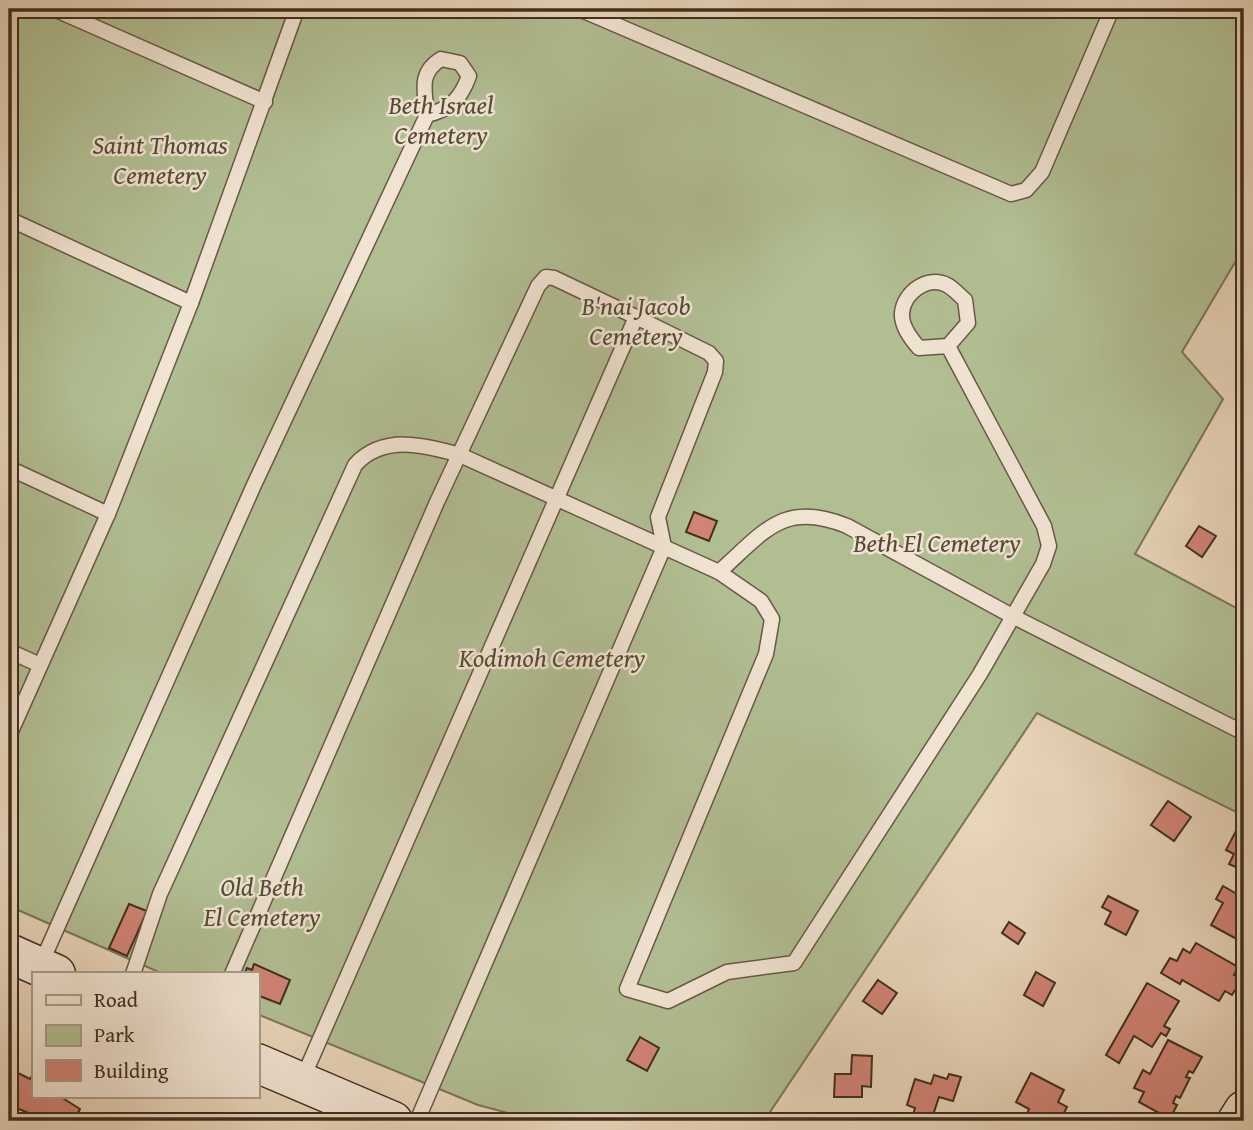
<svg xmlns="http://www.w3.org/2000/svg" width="1253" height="1130" viewBox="0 0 1253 1130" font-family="'Gentium Book Plus',serif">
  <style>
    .green { fill: #b1be92; stroke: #787658; stroke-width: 2 }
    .building { fill: #d18375; stroke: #3f2f1f; stroke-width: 2 }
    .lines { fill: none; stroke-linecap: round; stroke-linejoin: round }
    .service-casing { stroke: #695846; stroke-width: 17 }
    .secondary-casing { stroke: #3f2f1f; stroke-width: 41 }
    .service { stroke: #f0e3d2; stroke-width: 14 }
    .secondary { stroke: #f0e3d2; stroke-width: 38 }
    .labels { text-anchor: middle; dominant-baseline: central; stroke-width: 5; stroke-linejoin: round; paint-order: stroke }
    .park-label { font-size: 26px; font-style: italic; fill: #564c36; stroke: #f0e3d2 }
  </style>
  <rect width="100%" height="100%" fill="#e8d4b9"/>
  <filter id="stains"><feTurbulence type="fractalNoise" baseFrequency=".00286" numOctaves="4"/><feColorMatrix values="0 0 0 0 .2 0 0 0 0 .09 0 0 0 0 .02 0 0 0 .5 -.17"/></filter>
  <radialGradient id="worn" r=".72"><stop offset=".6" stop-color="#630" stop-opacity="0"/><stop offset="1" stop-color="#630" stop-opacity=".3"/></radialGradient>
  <!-- green -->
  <polygon class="green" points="9,9 1244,9 1244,247 1182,352 1223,399 1135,554 1244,612 1244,816 1037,713 764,1121 554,1121 527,1118 478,1105 257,1014 257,974 163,974 9,906"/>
  <!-- building -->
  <g class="building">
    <polygon points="694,512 717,521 709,541 686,532"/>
    <polygon points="1199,526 1216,536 1202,557 1186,546"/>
    <polygon points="1168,801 1191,817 1174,841 1151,825"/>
    <polygon points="1238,827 1244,830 1244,871 1229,864 1234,854 1226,850"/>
    <polygon points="1223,886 1244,898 1244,943 1211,925 1223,903 1216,899"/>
    <polygon points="1108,896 1138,911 1126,935 1105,924 1111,912 1102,907"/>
    <polygon points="129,904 147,911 127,956 109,948"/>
    <polygon points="1009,922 1025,933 1018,944 1002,933"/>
    <polygon points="1196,943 1238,967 1234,975 1242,979 1232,995 1225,991 1219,1001 1182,980 1180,984 1161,973 1170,958 1177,961 1183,949 1190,953"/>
    <polygon points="254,964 290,980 280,1004 257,995 257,974 244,974 247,968 252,970"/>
    <polygon points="1036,972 1055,983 1043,1006 1024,995"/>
    <polygon points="878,980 897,993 882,1014 863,1001"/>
    <polygon points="1147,983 1179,1001 1164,1026 1170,1029 1166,1036 1161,1033 1152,1047 1134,1036 1119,1063 1106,1055"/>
    <polygon points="640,1037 659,1048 647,1071 627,1060"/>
    <polygon points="1168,1040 1202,1057 1193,1073 1189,1071 1186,1077 1190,1078 1180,1098 1176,1096 1173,1103 1177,1105 1170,1119 1139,1102 1144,1092 1134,1088 1143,1070 1150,1074"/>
    <polygon points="852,1055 872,1056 871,1087 862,1086 862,1097 834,1097 835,1074 851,1074"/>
    <polygon points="18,1073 30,1079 33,1074 33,1097 61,1097 80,1109 74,1121 48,1121 9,1105 9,1090"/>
    <polygon points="1031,1073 1064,1090 1058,1102 1067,1107 1060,1121 1039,1113 1036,1118 1027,1114 1029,1109 1016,1102"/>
    <polygon points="949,1074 961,1077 953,1101 939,1097 933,1115 925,1113 923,1118 913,1115 915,1108 907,1105 915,1079 931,1084 934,1075 947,1079"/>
  </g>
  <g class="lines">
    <!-- service casing -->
    <g class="service-casing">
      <g id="service">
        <polyline points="54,9 265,102"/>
        <polyline points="579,9 1011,194 1026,190 1042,172 1112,9"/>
        <polyline points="9,219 191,303"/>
        <polyline points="9,468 108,514"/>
        <path d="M719 572C764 532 783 500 847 526L1014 617 1244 733"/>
        <polyline points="9,651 40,665"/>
        <polyline points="9,736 108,514 191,303 297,9"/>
        <path d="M40 966 254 485 427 115C425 91 418 73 441 59L460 63 469 76C461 98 451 109 427 115"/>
        <path d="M133 974 160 894 355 465C383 434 424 445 460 455L719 572 761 601 772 619 766 654 627 989 668 1001 727 972 794 963 980 674 1043 564 1049 546 1044 526 948 346 919 348C911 339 901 326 902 313 904 292 928 275 947 285 953 288 959 295 965 300L968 323 948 346"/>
        <polyline points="232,974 437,502 538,286 546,277 554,278 636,317 302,1080"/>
        <polyline points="417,1121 664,547 658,517 715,372 716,361 709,353 636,317"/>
      </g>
    </g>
    <!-- secondary casing -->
    <g class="secondary-casing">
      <g id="secondary">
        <polyline points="9,953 56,974"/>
        <polyline points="257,1063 393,1121"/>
        <polyline points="1237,1121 1244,1110"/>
      </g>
    </g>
    <!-- service -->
    <use href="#service" class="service"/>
    <!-- secondary -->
    <use href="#secondary" class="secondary"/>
  </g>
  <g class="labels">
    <!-- park labels -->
    <g class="park-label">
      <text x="441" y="104">Beth Israel<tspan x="441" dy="30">Cemetery</tspan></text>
      <text x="160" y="144">Saint Thomas<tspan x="160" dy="30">Cemetery</tspan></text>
      <text x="636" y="305">B'nai Jacob<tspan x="636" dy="30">Cemetery</tspan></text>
      <text x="937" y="542">Beth El Cemetery</text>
      <text x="552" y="657">Kodimoh Cemetery</text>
      <text x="262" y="886">Old Beth<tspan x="262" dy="30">El Cemetery</tspan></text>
    </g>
  </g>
  <!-- margin -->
  <rect width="1253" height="1130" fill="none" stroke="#e8d4b9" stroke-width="35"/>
  <rect x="10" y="10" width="1232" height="1109" fill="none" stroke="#3f2f1f" stroke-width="3.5"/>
  <rect x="18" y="18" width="1218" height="1095" fill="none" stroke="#3f2f1f" stroke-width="2"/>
  <!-- legend -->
  <rect x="32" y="972" width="228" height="126" fill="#f0e3d2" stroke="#a99b8a" stroke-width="2"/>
  <rect x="46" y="995" width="35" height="10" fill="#f0e3d2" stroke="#a99b8a" stroke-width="2"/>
  <text x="94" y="1007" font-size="21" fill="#3f2f1f">Road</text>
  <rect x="46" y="1025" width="35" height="21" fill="#b1be92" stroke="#a99b8a" stroke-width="2"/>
  <text x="94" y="1042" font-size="21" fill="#3f2f1f">Park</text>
  <rect x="46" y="1060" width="35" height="21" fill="#d18375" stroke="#a99b8a" stroke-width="2"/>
  <text x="94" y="1078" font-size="21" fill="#3f2f1f">Building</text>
  <rect width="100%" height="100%" filter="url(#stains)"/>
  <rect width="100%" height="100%" fill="url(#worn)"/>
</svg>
